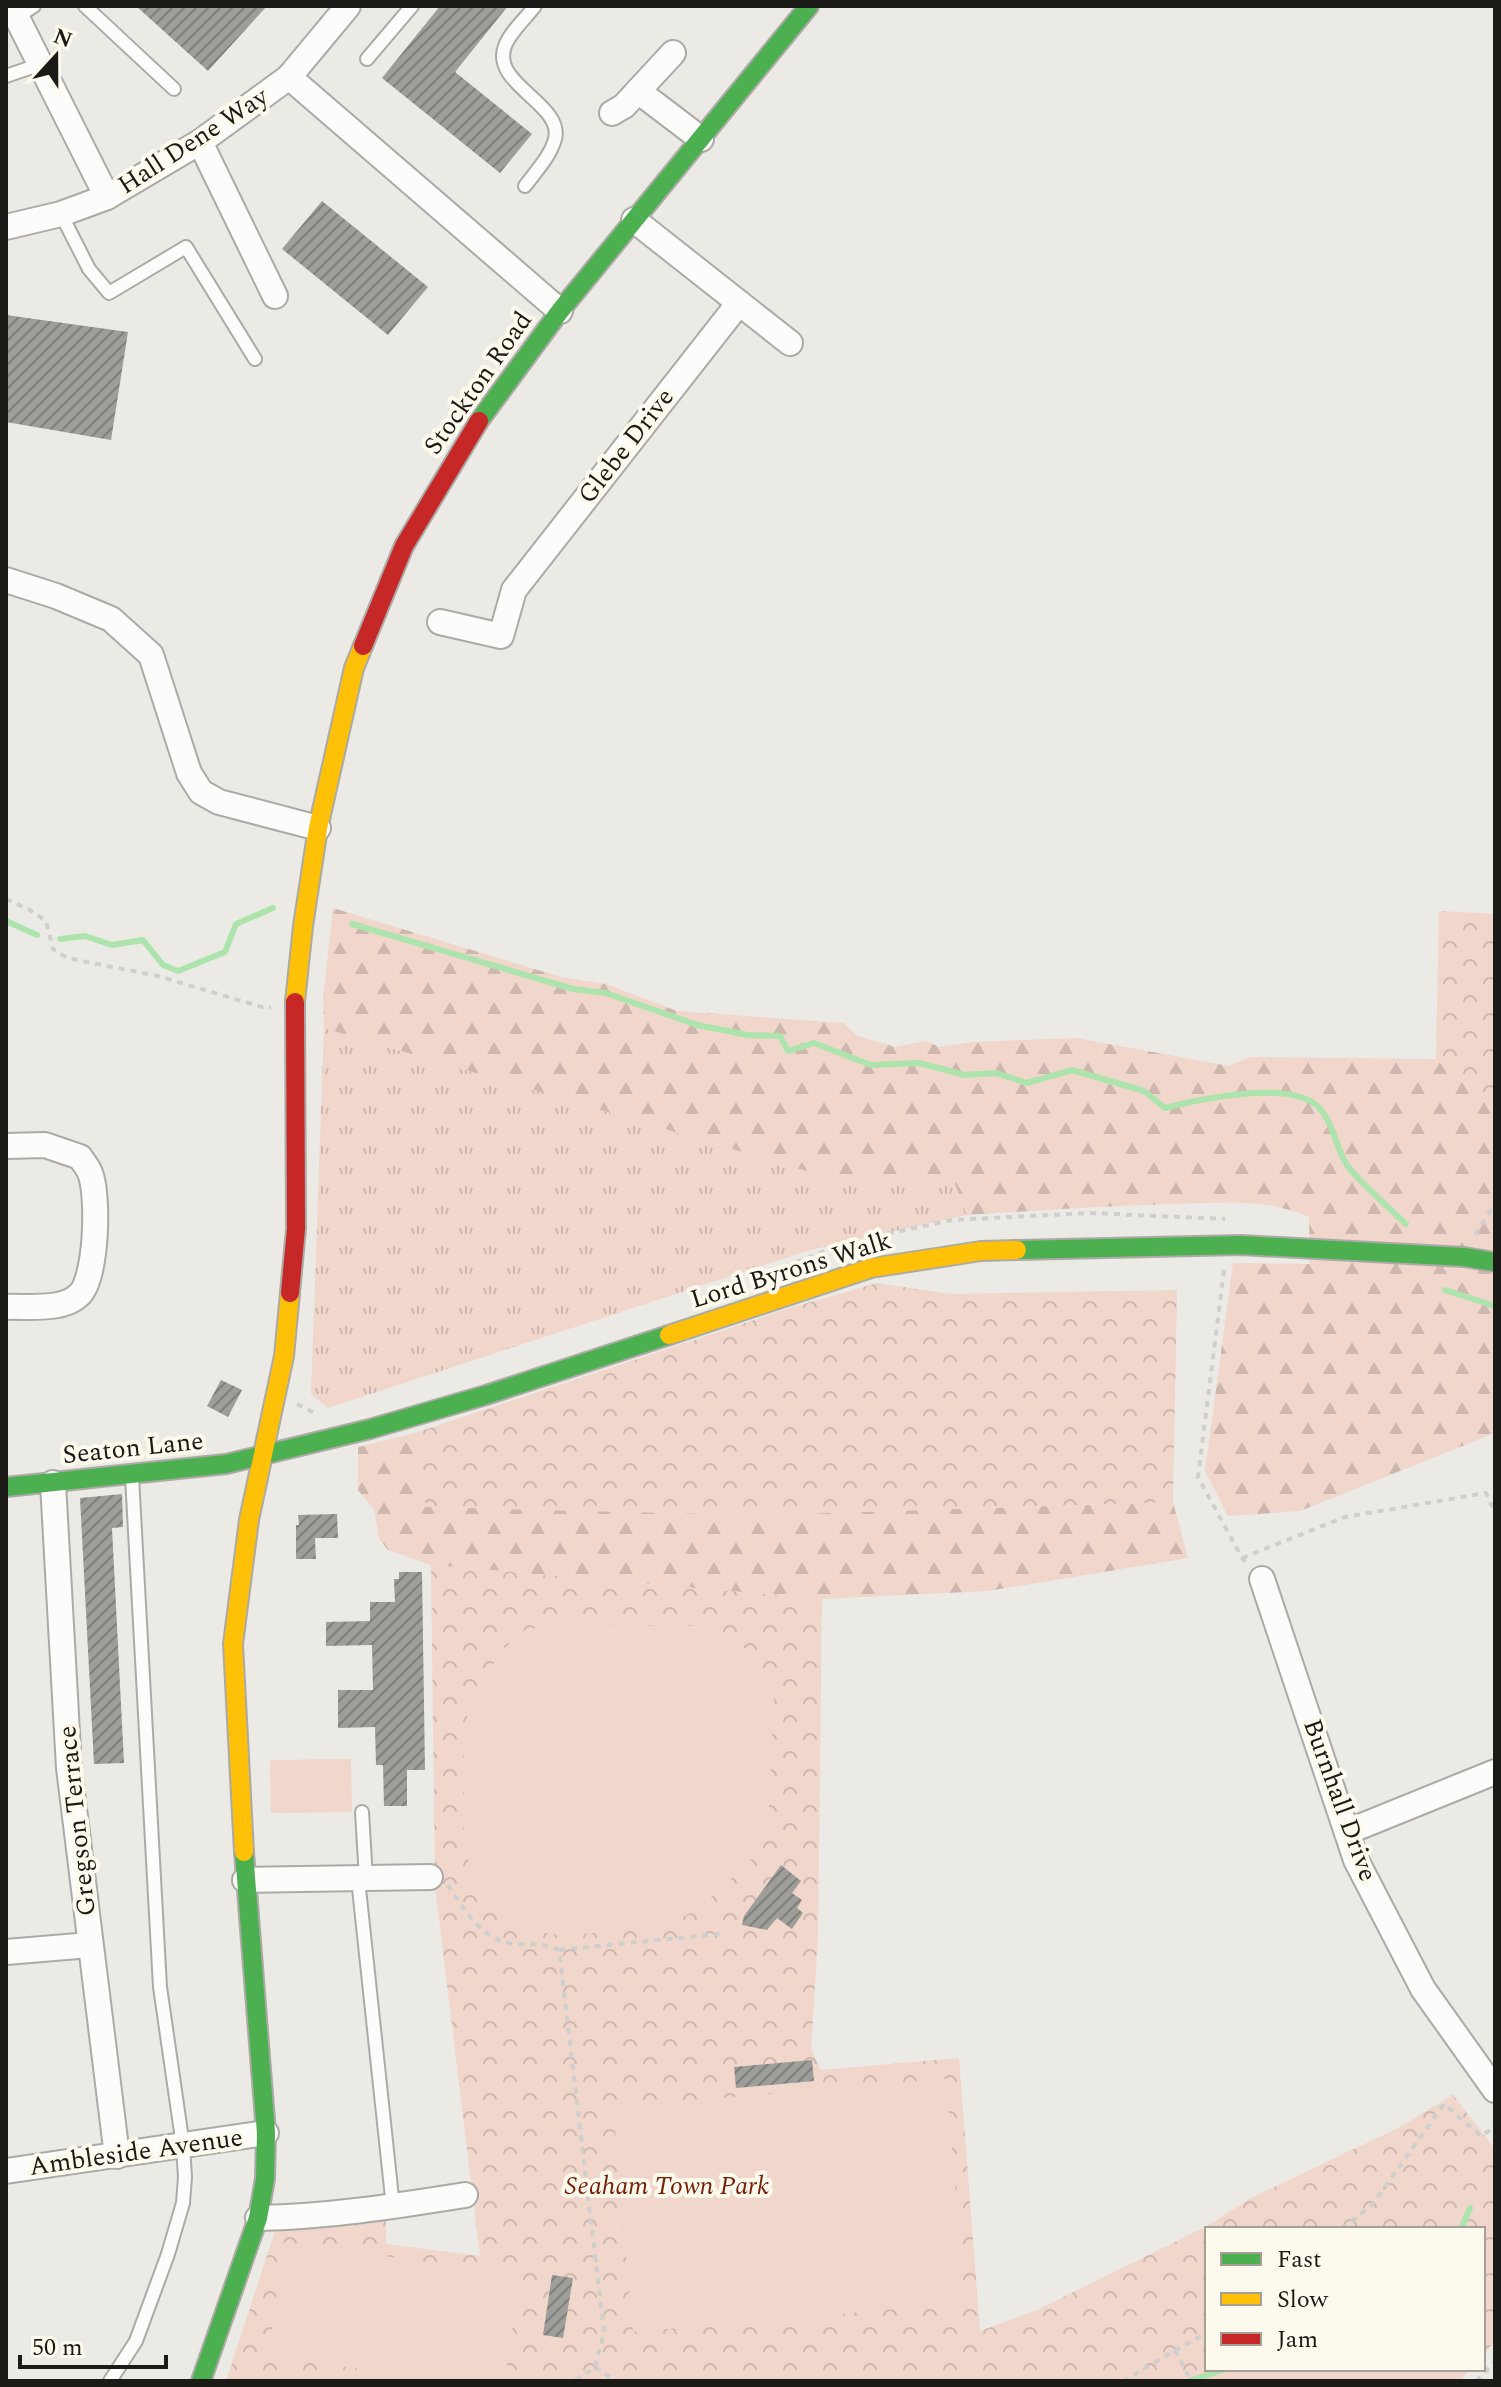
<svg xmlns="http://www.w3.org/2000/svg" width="1501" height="2387" viewBox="0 0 1501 2387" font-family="Spectral,serif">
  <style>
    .grass { fill: url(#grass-tufts) }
    .forest { fill: url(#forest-firs) }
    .park { fill: url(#park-crowns) }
    .pitch { fill: #f1d6cc }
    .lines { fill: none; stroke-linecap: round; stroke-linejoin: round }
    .stream { stroke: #ade4ae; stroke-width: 6 }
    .building { fill: url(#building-hatch) }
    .lane-casing { stroke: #acaaa6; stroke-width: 16 }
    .street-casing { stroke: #acaaa6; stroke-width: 28 }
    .fast-casing { stroke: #acaaa6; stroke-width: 22 }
    .slow-casing { stroke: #acaaa6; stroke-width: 22 }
    .jam-casing { stroke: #acaaa6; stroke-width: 22 }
    .path { stroke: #cfcfcd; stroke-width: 4; stroke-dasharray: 6 6; stroke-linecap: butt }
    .lane { stroke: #fcfcfb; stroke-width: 12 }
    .street { stroke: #fcfcfb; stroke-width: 24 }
    .fast { stroke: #4caf50; stroke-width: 18 }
    .slow { stroke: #ffc107; stroke-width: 18 }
    .jam { stroke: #c62828; stroke-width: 18 }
    .labels { text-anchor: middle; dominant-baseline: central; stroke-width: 8; stroke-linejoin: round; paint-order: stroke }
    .street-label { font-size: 26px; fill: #1c1a16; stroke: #fef9ed }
    .park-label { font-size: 26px; font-style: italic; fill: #761e06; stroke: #fef9ed }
  </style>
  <defs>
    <pattern id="grass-tufts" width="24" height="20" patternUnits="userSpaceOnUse" patternTransform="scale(2)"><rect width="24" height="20" fill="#f1d6cc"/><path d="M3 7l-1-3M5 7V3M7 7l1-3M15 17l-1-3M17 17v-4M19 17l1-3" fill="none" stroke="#ceb7ae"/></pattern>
    <pattern id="forest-firs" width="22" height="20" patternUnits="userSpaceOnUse" patternTransform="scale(2)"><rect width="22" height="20" fill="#f1d6cc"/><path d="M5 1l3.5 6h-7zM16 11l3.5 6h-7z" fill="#ceb7ae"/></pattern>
    <pattern id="park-crowns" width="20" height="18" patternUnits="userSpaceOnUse" patternTransform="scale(2)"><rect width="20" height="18" fill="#f1d6cc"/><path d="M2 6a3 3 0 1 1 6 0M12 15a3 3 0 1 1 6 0" fill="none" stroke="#ceb7ae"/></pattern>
    <pattern id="building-hatch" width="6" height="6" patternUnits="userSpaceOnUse" patternTransform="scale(2)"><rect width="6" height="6" fill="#9d9d99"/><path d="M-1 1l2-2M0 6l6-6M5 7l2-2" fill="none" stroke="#7f7f7c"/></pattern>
  </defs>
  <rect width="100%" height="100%" fill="#eceae4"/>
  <!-- grass -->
  <polygon class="grass" points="324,1028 843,1182 953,1179 967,1215 810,1250 328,1408 311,1394"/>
  <!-- forest -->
  <g class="forest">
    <path d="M333 908 561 977 606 984 677 1011 843 1023 858 1036 895 1047 926 1041 939 1047 972 1042 1076 1038 1229 1066 1250 1057 1436 1059 1495 1111V1433L1300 1511 1228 1516 1205 1471 1233 1263 1310 1264 1309 1217C1264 1197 1217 1203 1170 1204 1102 1206 1035 1211 967 1215L953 1179 843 1182 324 1028 323 997Z"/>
    <polygon points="415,1433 426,1507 761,1515 1173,1502 1188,1558 988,1591 822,1599 431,1565 388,1550 379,1539 374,1509 358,1490 358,1447"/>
  </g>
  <!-- park -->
  <g class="park">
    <polygon points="1439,911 1495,914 1495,1111 1436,1059"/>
    <polygon points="877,1283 951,1294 1177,1290 1173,1502 761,1515 426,1507 415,1433 790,1308"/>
    <polygon points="431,1565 822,1599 818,1937 811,2049 821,2070 959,2058 980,2331 1037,2310 1207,2226 1251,2198 1398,2128 1453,2095 1495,2149 1495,2341 1483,2355 1483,2229 1207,2229 1207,2369 1470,2369 1460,2381 226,2381 277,2225 386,2218 386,2244 480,2256 435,1886"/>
  </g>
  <!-- pitch -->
  <g class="pitch">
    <polygon points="550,1625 712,1626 750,1652 774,1686 768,1830 756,1855 698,1909 667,1926 562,1936 517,1927 481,1898 464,1847 464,1752 468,1707 501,1651 525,1630"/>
    <polygon points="351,1759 352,1812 271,1813 270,1760"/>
    <polygon points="946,2079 965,2303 633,2332 613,2107"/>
    <polygon points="284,2242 520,2275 505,2381 447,2381 268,2356"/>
  </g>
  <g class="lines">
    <!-- stream -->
    <g class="stream">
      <polyline points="6,921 37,935"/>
      <path d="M352 924 573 989 606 993 697 1025 748 1035 780 1036 788 1051 814 1043 871 1065 919 1063 965 1075 996 1073 1027 1083 1072 1070 1144 1091 1165 1108C1200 1099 1284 1081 1315 1104 1334 1119 1335 1150 1349 1168 1366 1188 1387 1206 1406 1224"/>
      <polyline points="60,939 85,936 112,945 143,940 163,965 178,971 225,952 236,924 273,908"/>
      <polyline points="1445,1290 1495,1306"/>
      <polyline points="1461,2229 1470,2208"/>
      <polyline points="1189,2381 1226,2369"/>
    </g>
  </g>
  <!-- building -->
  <g class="building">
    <polygon points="136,6 267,6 208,71"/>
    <polygon points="440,6 508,6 455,72 532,134 500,173 382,78"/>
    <polygon points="322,201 428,287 388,335 282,249"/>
    <polygon points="6,315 128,332 111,440 6,422"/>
    <polygon points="221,1380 242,1390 228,1417 207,1406"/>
    <polygon points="122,1494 123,1527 112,1528 124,1763 94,1764 80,1498"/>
    <polygon points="337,1514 338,1538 315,1538 316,1559 296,1559 296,1525 299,1525 298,1515"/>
    <polygon points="399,1572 422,1572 425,1770 407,1770 407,1806 384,1806 383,1765 376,1765 375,1727 338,1728 338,1690 373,1690 372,1645 326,1646 326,1622 370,1621 370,1602 395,1602 394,1579 399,1579"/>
    <polygon points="781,1865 801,1881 792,1893 802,1900 797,1908 803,1913 792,1929 777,1918 767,1930 742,1925 744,1916"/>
    <polygon points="812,2060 814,2081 736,2088 734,2067"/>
    <polygon points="552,2275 573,2278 563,2338 543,2335"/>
  </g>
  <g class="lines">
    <!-- lane casing -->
    <g class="lane-casing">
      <g id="lane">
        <polyline points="85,6 174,89"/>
        <polyline points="17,17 34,6"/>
        <polyline points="367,59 412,6"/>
        <polyline points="6,76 41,64"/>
        <path d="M525 186C536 171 550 157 555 139 564 104 490 84 505 46 510 32 526 18 535 6"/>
        <polyline points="61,214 89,269 109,293 186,247 255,359"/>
        <polyline points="362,1812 366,1879"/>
        <polyline points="358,1879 393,2207"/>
        <polyline points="110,2381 136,2341 168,2254 183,2203 185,2177 183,2146 160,1987 132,1477"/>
      </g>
    </g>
    <!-- street casing -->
    <g class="street-casing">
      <g id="street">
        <polyline points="11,6 107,197"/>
        <polyline points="289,77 560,311"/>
        <polyline points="638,91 701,139"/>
        <polyline points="612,113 624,106 673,53"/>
        <polyline points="200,142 275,296"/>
        <polyline points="634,220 790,343"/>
        <polyline points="6,227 61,214 107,197 200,142 289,77 348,6"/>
        <polyline points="6,580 56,596 111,619 151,655 189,773 201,792 219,802 318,828"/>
        <polyline points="440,622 501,636 514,590 739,303"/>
        <path d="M6 1146 45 1145 80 1157C83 1162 88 1167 90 1173 99 1194 97 1279 79 1295 63 1311 27 1306 6 1307"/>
        <polyline points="53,1483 69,1768 117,2156"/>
        <polyline points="1262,1579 1356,1860 1423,1989 1495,2090"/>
        <polyline points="1347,1832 1495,1772"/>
        <polyline points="245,1880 430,1877"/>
        <polyline points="6,1952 90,1945"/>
        <polyline points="6,2171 266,2133"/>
        <path d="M258 2218C328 2217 396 2206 465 2195"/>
      </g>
    </g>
    <!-- fast casing -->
    <g class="fast-casing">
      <g id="fast">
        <polyline points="479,421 560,311 809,6"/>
        <polyline points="1017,1250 1241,1245 1464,1257 1495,1262"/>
        <polyline points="6,1487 226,1464 370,1429 486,1395 669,1335"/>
        <polyline points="201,2381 258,2218 265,2179 266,2133 244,1852"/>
      </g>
    </g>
    <!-- slow casing -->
    <g class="slow-casing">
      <g id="slow">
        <polyline points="295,1002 303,926 318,828 354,668 363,646"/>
        <polyline points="669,1335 871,1268 981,1251 1017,1250"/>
        <polyline points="244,1852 233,1644 249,1520 284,1356 290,1293"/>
      </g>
    </g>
    <!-- jam casing -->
    <g class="jam-casing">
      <g id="jam">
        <polyline points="363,646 404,546 479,421"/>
        <polyline points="290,1293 296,1229 295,1002"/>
      </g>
    </g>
    <!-- path -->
    <g class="path">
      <polyline points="6,899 30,910 46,921 53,949 67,958 158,976 262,1007 271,1007"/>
      <polyline points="1475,1235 1495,1203"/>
      <polyline points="1224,1270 1198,1477 1242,1558 1249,1566"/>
      <polyline points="774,1271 845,1243 952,1220 1089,1213 1225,1219"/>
      <polyline points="297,1404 318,1415"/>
      <polyline points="1242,1558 1345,1517 1486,1493 1495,1513"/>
      <path d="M448 1885C463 1909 484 1943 516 1944 536 1945 539 1942 559 1950L604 2332 595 2367 574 2381"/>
      <polyline points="559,1950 719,1934"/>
      <polyline points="1342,2229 1372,2205 1444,2104 1481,2136 1495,2127"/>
      <polyline points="1175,2350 1191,2381"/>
      <polyline points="595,2367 615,2381"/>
      <polyline points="1123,2381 1207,2332"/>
      <polyline points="1476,2381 1495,2362"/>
    </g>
    <!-- lane -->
    <use href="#lane" class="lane"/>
    <!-- street -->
    <use href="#street" class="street"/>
    <!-- fast -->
    <use href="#fast" class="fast"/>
    <!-- slow -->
    <use href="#slow" class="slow"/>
    <!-- jam -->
    <use href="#jam" class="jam"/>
  </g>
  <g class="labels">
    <!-- street labels -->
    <g class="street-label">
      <text transform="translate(193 141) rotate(-33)">Hall Dene Way</text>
      <text transform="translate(478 383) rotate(-55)">Stockton Road</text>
      <text transform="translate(626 446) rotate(-52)">Glebe Drive</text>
      <text transform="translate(791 1270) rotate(-17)">Lord Byrons Walk</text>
      <text transform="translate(133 1448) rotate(-6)">Seaton Lane</text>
      <text transform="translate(1340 1800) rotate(70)">Burnhall Drive</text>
      <text transform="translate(77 1821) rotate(-96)">Gregson Terrace</text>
      <text transform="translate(136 2152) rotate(-8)">Ambleside Avenue</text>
    </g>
    <!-- park labels -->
    <g class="park-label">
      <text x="667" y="2186">Seaham Town Park</text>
    </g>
  </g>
  <!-- border -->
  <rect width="1501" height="2387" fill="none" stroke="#1c1a16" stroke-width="16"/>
  <!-- legend -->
  <rect x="1205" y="2227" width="280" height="144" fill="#fef9ed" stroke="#a4a097" stroke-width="2"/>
  <rect x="1221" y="2253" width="40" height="12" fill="#4caf50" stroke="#a4a097" stroke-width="2"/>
  <text x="1277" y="2267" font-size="24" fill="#1c1a16">Fast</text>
  <rect x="1221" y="2293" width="40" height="12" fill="#ffc107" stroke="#a4a097" stroke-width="2"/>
  <text x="1277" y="2307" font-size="24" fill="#1c1a16">Slow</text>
  <rect x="1221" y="2333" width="40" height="12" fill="#c62828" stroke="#a4a097" stroke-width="2"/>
  <text x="1277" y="2347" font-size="24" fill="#1c1a16">Jam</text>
  <!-- north arrow -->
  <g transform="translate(56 56) rotate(21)" stroke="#fef9ed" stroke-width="6" paint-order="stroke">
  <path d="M0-6L14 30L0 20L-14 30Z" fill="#1c1a16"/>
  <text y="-12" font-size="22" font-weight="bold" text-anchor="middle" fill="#1c1a16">N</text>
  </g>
  <!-- scale -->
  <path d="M20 2355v12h146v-12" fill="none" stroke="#1c1a16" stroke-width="4"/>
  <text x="32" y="2355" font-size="24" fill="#1c1a16" stroke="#fef9ed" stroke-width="6" paint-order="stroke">50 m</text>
</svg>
